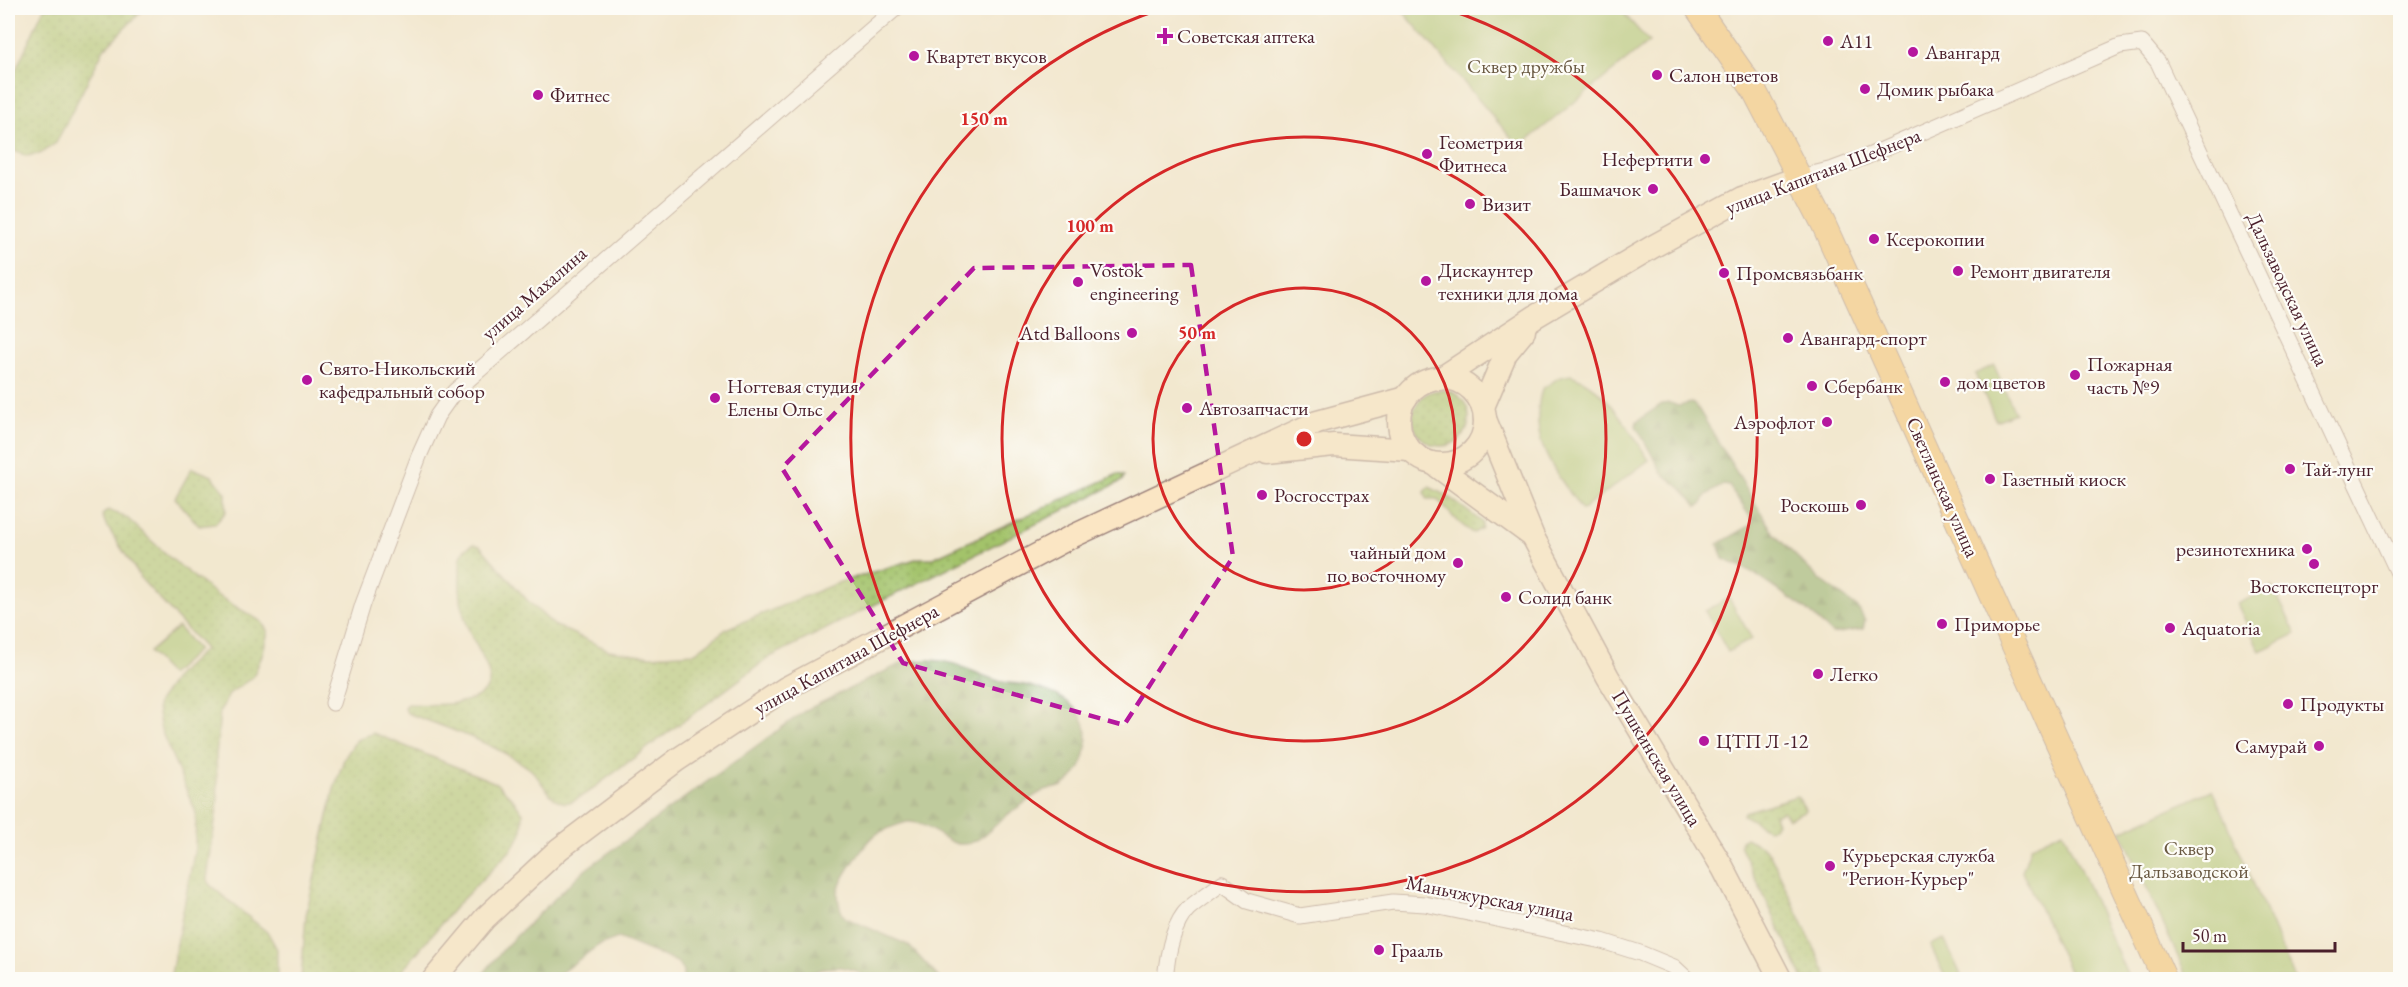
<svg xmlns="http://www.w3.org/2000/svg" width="2408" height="987" viewBox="0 0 2408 987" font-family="'EB Garamond',serif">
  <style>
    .grass { fill: url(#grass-dots); stroke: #76714b; stroke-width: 1.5 }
    .forest { fill: url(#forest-firs); stroke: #666445; stroke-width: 1.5 }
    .park { fill: #a3c36b; stroke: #76714b; stroke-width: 1.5 }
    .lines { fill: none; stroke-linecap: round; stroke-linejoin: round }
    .minor-casing { stroke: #9e847d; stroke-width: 17 }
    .secondary-casing { stroke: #9e847d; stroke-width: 25 }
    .primary-casing { stroke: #9e847d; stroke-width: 26 }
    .minor { stroke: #fff; stroke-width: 15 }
    .secondary { stroke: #fbe6c4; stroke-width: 22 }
    .primary { stroke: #f6c06b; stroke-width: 24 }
    .marked { fill: none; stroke: #b5179e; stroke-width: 4.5; stroke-dasharray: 12 8; stroke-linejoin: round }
    .ring { fill: none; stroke: #d62828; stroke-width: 3 }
    .poi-dot { fill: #b5179e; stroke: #fdfcf7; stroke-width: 2 }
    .labels { text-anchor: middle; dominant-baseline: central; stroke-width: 4.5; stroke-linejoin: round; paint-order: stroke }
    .poi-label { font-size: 20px; fill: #4a1f2b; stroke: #fdfcf7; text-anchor: start }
    .park-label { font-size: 20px; fill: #695841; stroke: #fdfcf7 }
    .street-label { font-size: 20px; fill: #4a1f2b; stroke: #fdfcf7 }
    .centre { fill: #d62828; stroke: #fdfcf7; stroke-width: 3 }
    .ring-label { font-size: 18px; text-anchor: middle; font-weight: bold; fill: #d62828; stroke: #fdfcf7; stroke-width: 4.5; stroke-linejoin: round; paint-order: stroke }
  </style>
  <defs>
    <pattern id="grass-dots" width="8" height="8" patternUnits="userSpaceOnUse" patternTransform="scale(1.5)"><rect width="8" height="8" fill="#a3c36b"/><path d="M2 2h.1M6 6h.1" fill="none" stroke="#879e58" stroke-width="1.8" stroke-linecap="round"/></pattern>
    <pattern id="forest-firs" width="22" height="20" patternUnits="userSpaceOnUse" patternTransform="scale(1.5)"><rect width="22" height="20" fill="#82a95f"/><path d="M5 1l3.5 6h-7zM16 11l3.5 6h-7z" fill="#6c894f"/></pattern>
  </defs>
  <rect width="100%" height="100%" fill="#fdfcf7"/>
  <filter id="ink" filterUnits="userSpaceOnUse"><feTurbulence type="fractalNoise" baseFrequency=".0167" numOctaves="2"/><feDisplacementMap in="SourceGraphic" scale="12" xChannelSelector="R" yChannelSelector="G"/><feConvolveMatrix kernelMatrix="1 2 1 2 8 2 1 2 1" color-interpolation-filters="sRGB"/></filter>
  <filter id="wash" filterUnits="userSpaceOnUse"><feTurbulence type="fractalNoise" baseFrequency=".008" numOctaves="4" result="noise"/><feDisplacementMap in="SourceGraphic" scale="24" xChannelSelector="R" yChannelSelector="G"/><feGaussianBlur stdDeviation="1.35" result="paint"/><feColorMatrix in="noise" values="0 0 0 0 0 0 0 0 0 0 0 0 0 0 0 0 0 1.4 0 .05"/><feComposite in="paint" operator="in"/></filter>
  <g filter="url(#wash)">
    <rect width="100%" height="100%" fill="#f2e8cf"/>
    <!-- grass -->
    <g class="grass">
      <polygon points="44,8 145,8 104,49 56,143 40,154 26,156 8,148 8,87"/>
      <circle cx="1441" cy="418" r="28"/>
      <polygon points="192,468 212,476 226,493 226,512 215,524 199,526 175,498"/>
      <path d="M1118 474 1124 476 1122 481 770 657 588 792C581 796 571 805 562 802 548 799 541 778 530 769 494 743 449 729 407 713L404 707 407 704C426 705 495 709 489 675 486 659 474 644 468 628 461 610 459 593 460 574 460 559 459 550 474 544L480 546 529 602 554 625 609 650 650 656 694 653 728 628 837 583 919 558H933Z"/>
      <polygon points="1429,487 1446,495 1482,522 1482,528 1474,533 1471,532 1455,519 1437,499 1427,499 1425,492"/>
      <polygon points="108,510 127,518 169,557 218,596 262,622 268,632 262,656 253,677 230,693 220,711 216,757 218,801 207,879 210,885 268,933 277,949 277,979 170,979 195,848 196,813 161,730 157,708 158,702 176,676 205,649 142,580 106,525 102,515"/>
      <polygon points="373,733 496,783 513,799 523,813 522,833 511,850 456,906 395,979 301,979 306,915 334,789 344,759 356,740"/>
      <polygon points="1797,796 1806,810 1788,819 1783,811 1774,815 1777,823 1774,828 1767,829 1743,815 1744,812"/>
      <polygon points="1746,838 1763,847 1770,854 1829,979 1803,979 1740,845 1741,841"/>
    </g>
    <!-- forest -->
    <g class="forest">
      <polygon points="1670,403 1678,406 1691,403 1696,405 1774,534 1816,576 1858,608 1865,621 1863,629 1832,634 1807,610 1750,571 1723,559 1718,544 1751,525 1753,521 1729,486 1723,485 1706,495 1702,504 1697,506 1681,488 1662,473 1636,426 1637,421 1662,404"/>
      <path d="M929 660C959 660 976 676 1003 682 1010 684 1018 683 1025 685 1059 692 1093 709 1086 749 1084 764 1076 778 1062 786 1057 789 1050 788 1045 790 1034 795 1024 804 1014 810 1000 819 989 834 975 841 950 855 933 821 908 822 900 823 885 830 878 833 867 840 839 880 838 893 838 901 840 913 846 918L908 945 940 979H868L856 971 842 967 825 968 794 979H683V971L677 962 618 938 599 945 552 979H479L506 946 582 872 806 710 904 662Z"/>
    </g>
    <!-- park -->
    <g class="park">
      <polygon points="1400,8 1619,8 1649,42 1519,147"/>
      <polygon points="1994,365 2015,413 1996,421 1975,374"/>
      <path d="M1571 375C1607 387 1629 430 1649 460L1582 510C1554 469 1527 442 1542 389L1560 377Z"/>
      <polygon points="2273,587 2296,634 2260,651 2237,604"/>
      <polygon points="1729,598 1752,639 1728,652 1705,611"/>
      <polygon points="178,627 198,650 170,675 149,652"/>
      <polygon points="2212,790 2224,815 2295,979 2188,979 2121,831"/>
      <polygon points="2063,831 2129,979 2073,979 2022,871 2031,846"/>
      <polygon points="1944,939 1963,979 1946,979 1930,945"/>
    </g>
  </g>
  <g filter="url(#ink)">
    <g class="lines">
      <!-- minor casing -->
      <g class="minor-casing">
        <g id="minor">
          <polyline points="1800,177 1833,169 1868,156 2120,46 2142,43 2158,62 2400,577"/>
          <polyline points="333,703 363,604 419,456 437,416 454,392 896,8"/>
          <path d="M1165 980C1167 957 1172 925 1188 909 1198 900 1211 892 1222 883L1247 901 1300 916 1393 902 1425 904 1602 941 1640 953 1674 967 1688 980"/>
        </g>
      </g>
      <!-- secondary casing -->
      <g class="secondary-casing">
        <g id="secondary">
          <circle cx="1442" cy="421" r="43"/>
          <polyline points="1440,379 1536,316 1654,246 1742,198 1800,177"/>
          <polyline points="1483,407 1506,353 1524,331"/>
          <polyline points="1485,419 1533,537 1608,677 1723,868 1781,980"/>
          <polyline points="1267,452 1334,445 1410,450"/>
          <polyline points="1434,464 1532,536"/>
          <polyline points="433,980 485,918 559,849 677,760 786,688 1069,538 1317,422 1406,398"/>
        </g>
      </g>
      <!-- primary casing -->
      <g class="primary-casing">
        <polyline id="primary" points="1697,8 1754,90 1823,223 2165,980"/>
      </g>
      <!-- minor -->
      <use href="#minor" class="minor"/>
      <!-- secondary -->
      <use href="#secondary" class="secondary"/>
      <!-- primary -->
      <use href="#primary" class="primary"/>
    </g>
  </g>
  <!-- marked area -->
  <path d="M0 0H2408V987H0ZM1191 265 1233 557 1124 725 903 663 782 468 974 268Z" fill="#f2e8cf" fill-opacity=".55" fill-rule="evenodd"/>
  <path class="marked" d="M1191 265 1233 557 1124 725 903 663 782 468 974 268Z"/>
  <!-- distance rings -->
  <g class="ring">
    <circle cx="1304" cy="439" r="151"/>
    <circle cx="1304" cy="439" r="302"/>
    <path d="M1444 8A453 453 0 1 1 1164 8"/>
  </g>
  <!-- markers -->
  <g class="poi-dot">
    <path d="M1162 27h6v6h6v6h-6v6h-6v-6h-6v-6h6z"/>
    <circle cx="1828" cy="41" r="6"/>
    <circle cx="1913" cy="52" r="6"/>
    <circle cx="914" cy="56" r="6"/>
    <circle cx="1657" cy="75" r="6"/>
    <circle cx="1865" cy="89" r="6"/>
    <circle cx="538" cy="95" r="6"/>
    <circle cx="1427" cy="154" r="6"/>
    <circle cx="1705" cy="159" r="6"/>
    <circle cx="1653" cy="189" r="6"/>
    <circle cx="1470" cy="204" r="6"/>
    <circle cx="1874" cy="239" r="6"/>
    <circle cx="1958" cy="271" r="6"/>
    <circle cx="1724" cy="273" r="6"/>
    <circle cx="1426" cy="281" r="6"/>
    <circle cx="1078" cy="282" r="6"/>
    <circle cx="1132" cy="333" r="6"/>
    <circle cx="1788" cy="338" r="6"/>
    <circle cx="2075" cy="375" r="6"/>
    <circle cx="307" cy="380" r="6"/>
    <circle cx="1945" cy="382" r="6"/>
    <circle cx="1812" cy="386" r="6"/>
    <circle cx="715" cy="398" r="6"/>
    <circle cx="1187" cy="408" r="6"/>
    <circle cx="1827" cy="422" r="6"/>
    <circle cx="2290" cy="469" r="6"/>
    <circle cx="1990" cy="479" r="6"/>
    <circle cx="1262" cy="495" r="6"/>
    <circle cx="1861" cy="505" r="6"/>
    <circle cx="2307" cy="549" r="6"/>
    <circle cx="1458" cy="563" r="6"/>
    <circle cx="2314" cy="564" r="6"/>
    <circle cx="1506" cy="597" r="6"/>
    <circle cx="1942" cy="624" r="6"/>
    <circle cx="2170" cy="628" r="6"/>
    <circle cx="1818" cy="674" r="6"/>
    <circle cx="2288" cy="704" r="6"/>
    <circle cx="1704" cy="741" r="6"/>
    <circle cx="2319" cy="746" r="6"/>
    <circle cx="1830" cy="866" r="6"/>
    <circle cx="1379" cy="950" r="6"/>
  </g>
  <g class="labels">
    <!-- poi labels -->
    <g class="poi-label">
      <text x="1177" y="36">Советская аптека</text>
      <text x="1840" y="41">А11</text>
      <text x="1925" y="52">Авангард</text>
      <text x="926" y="56">Квартет вкусов</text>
      <text x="1669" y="75">Салон цветов</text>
      <text x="1877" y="89">Домик рыбака</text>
      <text x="550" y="95">Фитнес</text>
      <text x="1439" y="142">Геометрия<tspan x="1439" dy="23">Фитнеса</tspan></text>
      <text x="1693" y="159" text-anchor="end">Нефертити</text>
      <text x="1641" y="189" text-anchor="end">Башмачок</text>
      <text x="1482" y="204">Визит</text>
      <text x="1886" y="239">Ксерокопии</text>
      <text x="1090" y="270">Vostok<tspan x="1090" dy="23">engineering</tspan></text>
      <text x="1438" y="270">Дискаунтер<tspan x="1438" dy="23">техники для дома</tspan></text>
      <text x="1970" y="271">Ремонт двигателя</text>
      <text x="1736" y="273">Промсвязьбанк</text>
      <text x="1120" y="333" text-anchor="end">Atd Balloons</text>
      <text x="1800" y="338">Авангард-спорт</text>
      <text x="2087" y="364">Пожарная<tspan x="2087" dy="23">часть №9</tspan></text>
      <text x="319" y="368">Свято-Никольский<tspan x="319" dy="23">кафедральный собор</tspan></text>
      <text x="1957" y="382">дом цветов</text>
      <text x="727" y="386">Ногтевая студия<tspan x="727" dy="23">Елены Ольс</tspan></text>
      <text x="1824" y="386">Сбербанк</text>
      <text x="1199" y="408">Автозапчасти</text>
      <text x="1815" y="422" text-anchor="end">Аэрофлот</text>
      <text x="2302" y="469">Тай-лунг</text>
      <text x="2002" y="479">Газетный киоск</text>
      <text x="1274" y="495">Росгосстрах</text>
      <text x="1849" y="505" text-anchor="end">Роскошь</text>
      <text x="2295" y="549" text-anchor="end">резинотехника</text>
      <text x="1446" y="552" text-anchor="end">чайный дом<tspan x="1446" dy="23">по восточному</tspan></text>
      <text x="2314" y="586" text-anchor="middle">Востокспецторг</text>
      <text x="1518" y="597">Солид банк</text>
      <text x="1954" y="624">Приморье</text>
      <text x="2182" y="628">Aquatoria</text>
      <text x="1830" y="674">Легко</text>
      <text x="2300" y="704">Продукты</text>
      <text x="1716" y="741">ЦТП Л -12</text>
      <text x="2307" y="746" text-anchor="end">Самурай</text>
      <text x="1842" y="855">Курьерская служба<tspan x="1842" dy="23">"Регион-Курьер"</tspan></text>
      <text x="1391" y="950">Грааль</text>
    </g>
    <!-- park labels -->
    <g class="park-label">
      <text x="1526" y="66">Сквер дружбы</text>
      <text x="2189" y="848">Сквер<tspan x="2189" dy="23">Дальзаводской</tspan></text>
    </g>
    <!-- street labels -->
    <g class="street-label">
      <text transform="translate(1823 171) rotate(-21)">улица Капитана Шефнера</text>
      <text transform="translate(2288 289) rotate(65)">Дальзаводская улица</text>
      <text transform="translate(534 293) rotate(-41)">улица Махалина</text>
      <text transform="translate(1943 487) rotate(66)">Светланская улица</text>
      <text transform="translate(846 659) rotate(-29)">улица Капитана Шефнера</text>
      <text transform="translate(1657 758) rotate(59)">Пушкинская улица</text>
      <text transform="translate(1490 898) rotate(11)">Маньчжурская улица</text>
    </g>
  </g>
  <circle cx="1304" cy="439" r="9" class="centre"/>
  <g class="ring-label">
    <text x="984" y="125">150 m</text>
    <text x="1090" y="232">100 m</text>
    <text x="1197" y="339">50 m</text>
  </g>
  <!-- margin -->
  <rect width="2408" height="987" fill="none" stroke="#fdfcf7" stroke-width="30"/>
  <!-- scale -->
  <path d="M2183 942v9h152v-9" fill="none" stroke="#4a1f2b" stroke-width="3"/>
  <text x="2192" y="942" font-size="18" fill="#4a1f2b" stroke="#fdfcf7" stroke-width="4.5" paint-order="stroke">50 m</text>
</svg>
